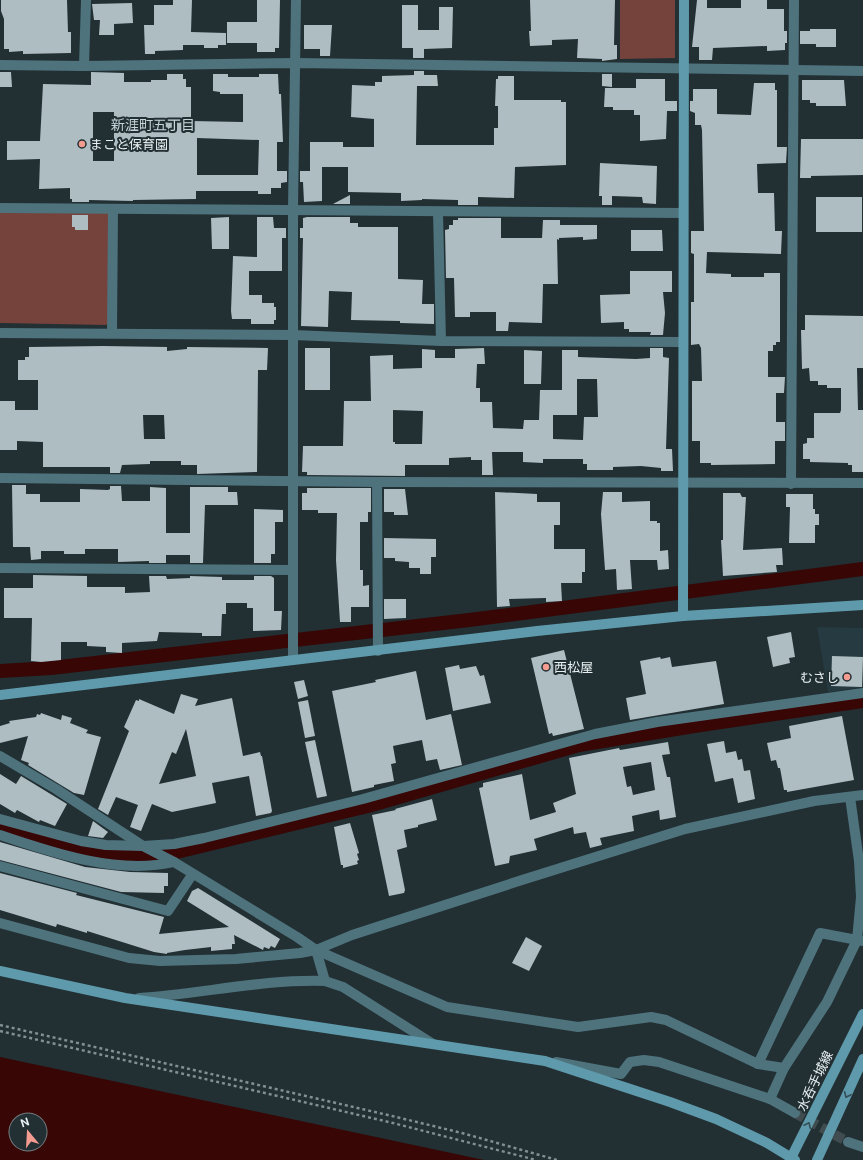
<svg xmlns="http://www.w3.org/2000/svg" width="863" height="1160" viewBox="0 0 863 1160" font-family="'Public Sans','Noto Sans JP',sans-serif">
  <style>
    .built { fill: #263b41 }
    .green { fill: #75423c }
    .water { fill: #380605; fill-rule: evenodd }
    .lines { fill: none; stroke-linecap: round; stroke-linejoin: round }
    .canal { stroke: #380605; stroke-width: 14 }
    .building { fill: #adbdc2; fill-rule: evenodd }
    .street-tunnel { stroke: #404c50; stroke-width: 10; stroke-dasharray: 10 5; stroke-linecap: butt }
    .path { stroke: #848f92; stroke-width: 2.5; stroke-dasharray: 3 3; stroke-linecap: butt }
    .street { stroke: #4e737d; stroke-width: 10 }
    .secondary { stroke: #5e9aab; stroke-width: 10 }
    .oneway { stroke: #344f57 }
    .poi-dot { fill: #f59c91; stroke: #222f33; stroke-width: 1.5 }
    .labels { text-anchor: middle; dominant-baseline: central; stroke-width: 4; stroke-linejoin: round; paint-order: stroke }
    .poi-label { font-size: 13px; fill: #e7f0f2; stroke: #222f33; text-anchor: start }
    .street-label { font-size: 13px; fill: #e7f0f2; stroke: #222f33 }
    .neighbourhood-label { font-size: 14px; fill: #c5d6db; stroke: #222f33 }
  </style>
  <rect width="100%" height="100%" fill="#222f33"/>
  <!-- built -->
  <polygon class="built" points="817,627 863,628 863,687 828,692"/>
  <!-- green -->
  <g class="green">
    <polygon points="620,0 675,0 675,58 620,59"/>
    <polygon points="0,206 111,211 111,320 106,325 0,323"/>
  </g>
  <!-- water -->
  <path class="water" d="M0 1057 484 1160H0ZM16 1120H40V1144H16Z"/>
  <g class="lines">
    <!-- canal -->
    <g class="canal">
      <polyline points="0,671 51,668 469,620 863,569"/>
      <polyline points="0,827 58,847 121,857 160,856 368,806 579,745 694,726 863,701"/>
    </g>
  </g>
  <!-- building -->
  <g class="building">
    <polygon points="1,0 67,0 68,32 71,32 71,53 23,54 23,51 9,52 9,49 4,49 4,19 1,11"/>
    <polygon points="173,0 192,0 191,32 226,33 226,45 218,45 218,48 204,48 204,45 183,45 183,50 155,51 155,54 145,54 144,25 154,25 154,5 173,5"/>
    <polygon points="257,0 280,0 279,48 275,48 275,52 257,52 257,43 227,43 227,22 257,22"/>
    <polygon points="530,0 615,0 614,45 617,45 617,59 602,61 602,59 577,58 578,39 552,40 552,45 530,46 529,31 531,31"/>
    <polygon points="697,0 707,0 707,8 741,8 741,0 767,0 767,9 784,9 784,31 787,31 787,43 785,43 785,50 767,51 767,46 713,48 712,60 699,60 699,47 692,47"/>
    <polygon points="132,3 133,23 114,24 114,35 99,35 100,20 94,20 92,4"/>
    <polygon points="402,5 418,5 418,30 439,30 439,7 453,7 452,48 424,49 424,58 413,58 413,48 402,48"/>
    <polygon points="304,25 332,25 330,56 320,56 320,49 304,49"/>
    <polygon points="810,29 836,29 836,47 816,47 816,44 800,44 800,31 810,31"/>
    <polygon points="414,71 424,71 424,75 437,75 438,86 417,86 416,145 494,145 494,128 498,128 498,106 495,106 496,79 498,79 498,76 514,76 514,100 561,100 561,102 566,102 566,165 515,167 514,198 478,197 478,205 458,205 458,200 422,199 422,200 401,201 401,193 348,192 348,167 322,167 322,201 304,202 303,182 300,182 300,171 310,171 310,142 343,142 343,147 374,147 374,119 351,117 352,85 375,86 375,82 382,82 382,76 414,75"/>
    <polygon points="0,72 11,72 12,87 0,87"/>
    <path d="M91 72 124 73V82H151V80H167V74H183V79H186V87H191V121L243 122V94H220V92L213 91V74H228V77H259V74H278L279 94H281L283 142H277V171H287V182L281 183V188H271V194H258V191H196V199L133 200V201L89 200V202H72V199H70V188L39 189 40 159 7 160V141H40L43 84 91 85ZM93 112H114V161H93ZM197 138 259 140 258 175H197Z"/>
    <polygon points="602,74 612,74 612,87 602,86"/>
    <polygon points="636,79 665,79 665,101 677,101 677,111 667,111 666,139 640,141 640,115 634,115 634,110 613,110 613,107 604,107 605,88 636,88"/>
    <polygon points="802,80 844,80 846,106 816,106 816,103 810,103 810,100 802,100"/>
    <polygon points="754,83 775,83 775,90 777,90 777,147 787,147 786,163 757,164 758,193 774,193 775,231 782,231 781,254 707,252 706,273 731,274 731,277 764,277 764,273 780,273 780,342 776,342 776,345 773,345 773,351 768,351 768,377 785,377 784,393 776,393 776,422 785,422 785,441 775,441 775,464 711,465 711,463 700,463 700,441 692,441 692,381 702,381 701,348 699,344 691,345 691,302 694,302 694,254 691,253 691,231 704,231 702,130 701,125 695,125 695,113 690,111 690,101 693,101 693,89 717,89 717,114 751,115"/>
    <polygon points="801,139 863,139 863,175 811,176 811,178 800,178"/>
    <polygon points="600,163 657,166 656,204 643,203 642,197 612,196 612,205 602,205 602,196 599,196"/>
    <polygon points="350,195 350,204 333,204"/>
    <rect x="816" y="197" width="46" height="35"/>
    <polygon points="72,215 88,215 88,230 75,230 75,227 72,227"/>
    <polygon points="229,217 229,249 212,249 211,218"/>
    <polygon points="257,217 273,217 274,228 286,228 286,238 282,238 282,271 249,271 249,295 262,295 262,303 274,303 274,307 276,307 276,320 274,320 274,324 251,324 251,319 232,319 231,311 233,256 257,257"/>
    <polygon points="307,217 350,217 350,223 358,223 358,227 398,227 398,279 423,280 422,304 434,304 434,324 400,323 400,321 351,320 352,292 329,291 328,327 301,326 303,238 300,238 300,228 303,228 303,218"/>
    <polygon points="458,218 501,218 501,238 542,238 543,220 560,220 560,225 597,225 597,239 583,240 583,237 559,238 559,240 557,239 558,284 543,284 542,323 509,322 508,331 496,331 496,312 470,312 470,317 455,317 454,278 446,278 445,230 449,229 449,225 453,225 453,220 458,220"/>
    <polygon points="631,230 662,230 663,251 631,251"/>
    <polygon points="630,271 672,271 672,292 663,292 665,313 663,335 650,335 651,332 629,332 629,329 624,329 624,322 601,323 600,295 630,294"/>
    <polygon points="805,315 863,316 863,368 857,368 858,410 863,410 863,472 852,472 852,465 848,465 848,463 810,462 810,459 803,459 803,444 807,443 807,438 814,438 814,413 840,413 841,410 841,388 827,388 827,385 818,385 818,381 810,381 809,368 802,369 801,330 805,330"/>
    <path d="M103 346 167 347V351L187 349V347L268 348 267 370H258L257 472 197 474V465H181V461H150V464L122 465 120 473H110V467H43V442L17 441V450H0V401H15V410H38V380H18V360H25V357H29V347ZM143 415H164L165 439H144Z"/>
    <rect x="305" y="348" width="25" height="42"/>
    <path d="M484 348 485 364H477L476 388H480V402H492L493 428 523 429 524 420H539L540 390H562V350H578V357L636 359 650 358V348H663V357L669 358 666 449H672L673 471H661V468L641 466 613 467V470H587V464H583V459H543V463L523 462V452H492L493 475H482V460H471V457L449 458V465H405V476L307 475V472H302L303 446H343L344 401H371L370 356 393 355V369L422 368V349L435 350V358H455V349ZM577 379H597L598 417H584L583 440 553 439V415H577ZM393 410 423 411 422 444H395V442H393Z"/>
    <polygon points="524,350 542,351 541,384 524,384"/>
    <polygon points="12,485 26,485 26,494 40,494 40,502 80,502 80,489 108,490 110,489 110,486 121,486 122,501 150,501 150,487 166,488 166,533 190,533 190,487 228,487 228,492 237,492 238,505 205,505 203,563 190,563 190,555 166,555 166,563 149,563 149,561 118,562 118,549 85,549 85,554 64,554 64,551 41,551 41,559 31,560 30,547 13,547"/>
    <polygon points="307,488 371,488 371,512 368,512 368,522 360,522 360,570 363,570 363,586 369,585 369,607 351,607 351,622 340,622 336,560 337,513 318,513 318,510 302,510 302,493 307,493"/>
    <polygon points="384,489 405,489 408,515 394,515 394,512 384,512"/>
    <polygon points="495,492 537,494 537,502 560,502 560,525 554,525 554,549 585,549 585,572 582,572 582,583 561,583 562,601 546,602 546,598 509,599 510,606 497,607"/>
    <polygon points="603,492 622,492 622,502 650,501 650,521 657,521 657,523 660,523 660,551 668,550 669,569 658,570 657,560 630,560 632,589 617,590 616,569 605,570 601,514"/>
    <polygon points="723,493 740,493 742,497 746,497 743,550 782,548 783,565 776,565 777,572 723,576 721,540 723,540"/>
    <polygon points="786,494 813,494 813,509 815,509 815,514 819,514 819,525 815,525 815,543 789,543 790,507 786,507"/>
    <polygon points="254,509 283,510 283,522 275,522 275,554 271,554 271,563 254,563"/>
    <polygon points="384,538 436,539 436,557 431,557 431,574 420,574 420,568 409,568 409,562 395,561 395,558 384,558"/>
    <polygon points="33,575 87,576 87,587 125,587 125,593 150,592 149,576 166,576 167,579 190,578 190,576 222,577 222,580 254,580 254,576 271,576 274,578 274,611 282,611 281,630 253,631 253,608 247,608 247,603 226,603 226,614 222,614 221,636 202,636 202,633 159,632 157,641 122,643 122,653 106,652 106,647 87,646 87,642 61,642 61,660 41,662 31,661 32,618 4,618 4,588 33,588"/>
    <polygon points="384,599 406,599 406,618 384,619"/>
    <polygon points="791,632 795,657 789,658 790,663 773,667 767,637"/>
    <polygon points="564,650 584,729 553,736 552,733 549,734 531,658"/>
    <polygon points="832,656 863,657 862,687 831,686"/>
    <polygon points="660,657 661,659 670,657 672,667 716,661 724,704 630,720 626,698 646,694 640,661"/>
    <polygon points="459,665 460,669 476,666 480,676 484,675 491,703 453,711 445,668"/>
    <polygon points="416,671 426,720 451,714 462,765 440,770 437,759 426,761 422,740 393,746 396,763 391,764 394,781 374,785 374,787 352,792 332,691 376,682 375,680"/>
    <polygon points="304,680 308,696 298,699 294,682"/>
    <path d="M181 694 198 699 195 706 232 698 243 756 260 752 261 756H262L272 811 271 813 256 816 249 776 212 783 216 803 172 812 152 804 141 831 130 827 138 805 116 797 108 815 98 809 129 731 124 727 136 700 139 701V699L174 714ZM186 729 196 776 159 784 172 752 176 754Z"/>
    <polygon points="308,700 315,736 305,738 298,702"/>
    <polygon points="41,713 61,720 62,715 72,718 70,723 88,730 86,733 101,737 84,795 74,793 28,765 29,763 21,760 28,736 0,743 0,726 10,723 9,721 36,717 37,714 40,715"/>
    <polygon points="842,716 854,780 787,792 787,790 784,790 780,768 778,768 776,760 771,761 767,743 791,738 789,726"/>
    <polygon points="315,740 327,796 317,798 305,742"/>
    <polygon points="724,741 726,753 736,751 738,760 742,759 744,771 750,770 755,799 738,803 733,778 715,782 707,744"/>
    <path d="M668 742 670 754 662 755 667 777H670L676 817 660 820 659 810 632 816 634 831 600 838 602 845 590 848 586 832 574 834 573 827 534 839 537 850 510 856 509 863 495 866 479 788 483 787V783L522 774 530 820 556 812 553 803 576 794 569 758 619 748 620 750ZM651 762 655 790 633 795 631 786 627 787 623 767Z"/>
    <polygon points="0,774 16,784 21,776 67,804 55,826 40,820 39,822 17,810 15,813 0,804"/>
    <polygon points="432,799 437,820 418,825 418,827 404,830 407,847 397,850 405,890 404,893 389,896 372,815 396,810 395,809"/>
    <polygon points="93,821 108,832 103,838 88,836"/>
    <polygon points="350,823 359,853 357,854 359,860 357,861 358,864 343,868 343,865 341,865 334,827"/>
    <polygon points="0,842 85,867 130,872 168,873 168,886 164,886 164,893 121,892 0,860"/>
    <polygon points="0,873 77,893 76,895 164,917 159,934 229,927 187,901 192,891 198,888 280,939 275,948 271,946 269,949 264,947 263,950 234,935 235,944 232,944 232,949 211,951 211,947 185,950 167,953 167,954 154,952 87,931 87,933 57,924 56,927 0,910"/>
    <polygon points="526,937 542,946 529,971 512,963"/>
  </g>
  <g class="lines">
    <!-- street-tunnel -->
    <polyline class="street-tunnel" points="795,1113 848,1142"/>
    <!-- path -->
    <g class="path">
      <polyline points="0,1025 392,1116 462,1133 557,1160"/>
      <polyline points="0,1031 393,1123 536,1160"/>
    </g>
    <!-- street -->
    <g class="street">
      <polyline points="0,65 84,66 296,63 863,71"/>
      <polyline points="84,66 86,0"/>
      <polyline points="0,208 683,213"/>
      <polyline points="438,212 441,341"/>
      <polyline points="0,333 293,335 441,341 683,342"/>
      <polyline points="112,333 113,209"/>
      <polyline points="0,478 377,482 863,483"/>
      <polyline points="377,482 378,651"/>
      <polyline points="791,484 794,0"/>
      <polyline points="0,568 292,570"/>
      <polyline points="293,660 293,209 296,0"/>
      <polyline points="0,756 56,789 143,846 174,862 297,937 316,950 325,981 343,987 433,1044"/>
      <polyline points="0,819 81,841 106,845 143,846 174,844 204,838 363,799 595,734 657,722 863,693"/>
      <path d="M0 835C53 853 118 875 174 862"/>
      <polyline points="0,866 168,911 192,875"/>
      <polyline points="0,923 129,958 160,961 236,959 300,953 316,950 352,935 522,880 685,829 814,801 863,795"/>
      <polyline points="316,950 447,1007 578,1027 651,1017 666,1020 758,1064 784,1068"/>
      <path d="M139 998C201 994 263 979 325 981"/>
      <polyline points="556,1062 621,1074 630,1062 644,1060 659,1062 770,1099 795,1113"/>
      <polyline points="758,1064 820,933 863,941"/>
      <polyline points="770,1099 784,1068 827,1002 857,940 861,897 859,861 850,797"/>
      <polyline points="848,1142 863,1147"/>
    </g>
    <!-- secondary -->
    <g class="secondary">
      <polyline points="683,616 684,0"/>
      <polyline points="0,695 537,631 683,616 863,605"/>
      <polyline points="0,971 125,998 545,1061 670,1102 716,1119 767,1143 795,1160"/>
      <polyline points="790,1160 863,1014"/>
      <polyline points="817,1160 863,1059"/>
    </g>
  </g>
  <!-- one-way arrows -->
  <defs><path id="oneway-chevron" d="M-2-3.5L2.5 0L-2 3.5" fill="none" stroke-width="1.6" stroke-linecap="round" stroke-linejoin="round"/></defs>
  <g class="oneway">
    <use href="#oneway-chevron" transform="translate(847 1095) rotate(115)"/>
    <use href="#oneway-chevron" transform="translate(808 1125) rotate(-64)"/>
  </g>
  <!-- markers -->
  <g class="poi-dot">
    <circle cx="82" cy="144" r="4"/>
    <circle cx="546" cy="667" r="4"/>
    <circle cx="847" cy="677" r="4"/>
  </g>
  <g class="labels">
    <!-- poi labels -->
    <g class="poi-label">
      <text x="90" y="144">まこと保育園</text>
      <text x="554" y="667">西松屋</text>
      <text x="839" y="677" text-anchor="end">むさし</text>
    </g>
    <!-- street labels -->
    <g class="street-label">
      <text transform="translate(815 1081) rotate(-64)">水呑手城線</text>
    </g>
    <!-- neighbourhood labels -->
    <g class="neighbourhood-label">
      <text x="153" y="125">新涯町五丁目</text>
    </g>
  </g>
  <!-- north arrow -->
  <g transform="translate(28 1132) rotate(342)"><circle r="19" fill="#222f33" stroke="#717c7f"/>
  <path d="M0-3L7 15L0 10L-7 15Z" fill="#f59c91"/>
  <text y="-6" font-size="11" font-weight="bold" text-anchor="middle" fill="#e7f0f2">N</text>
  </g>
</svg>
